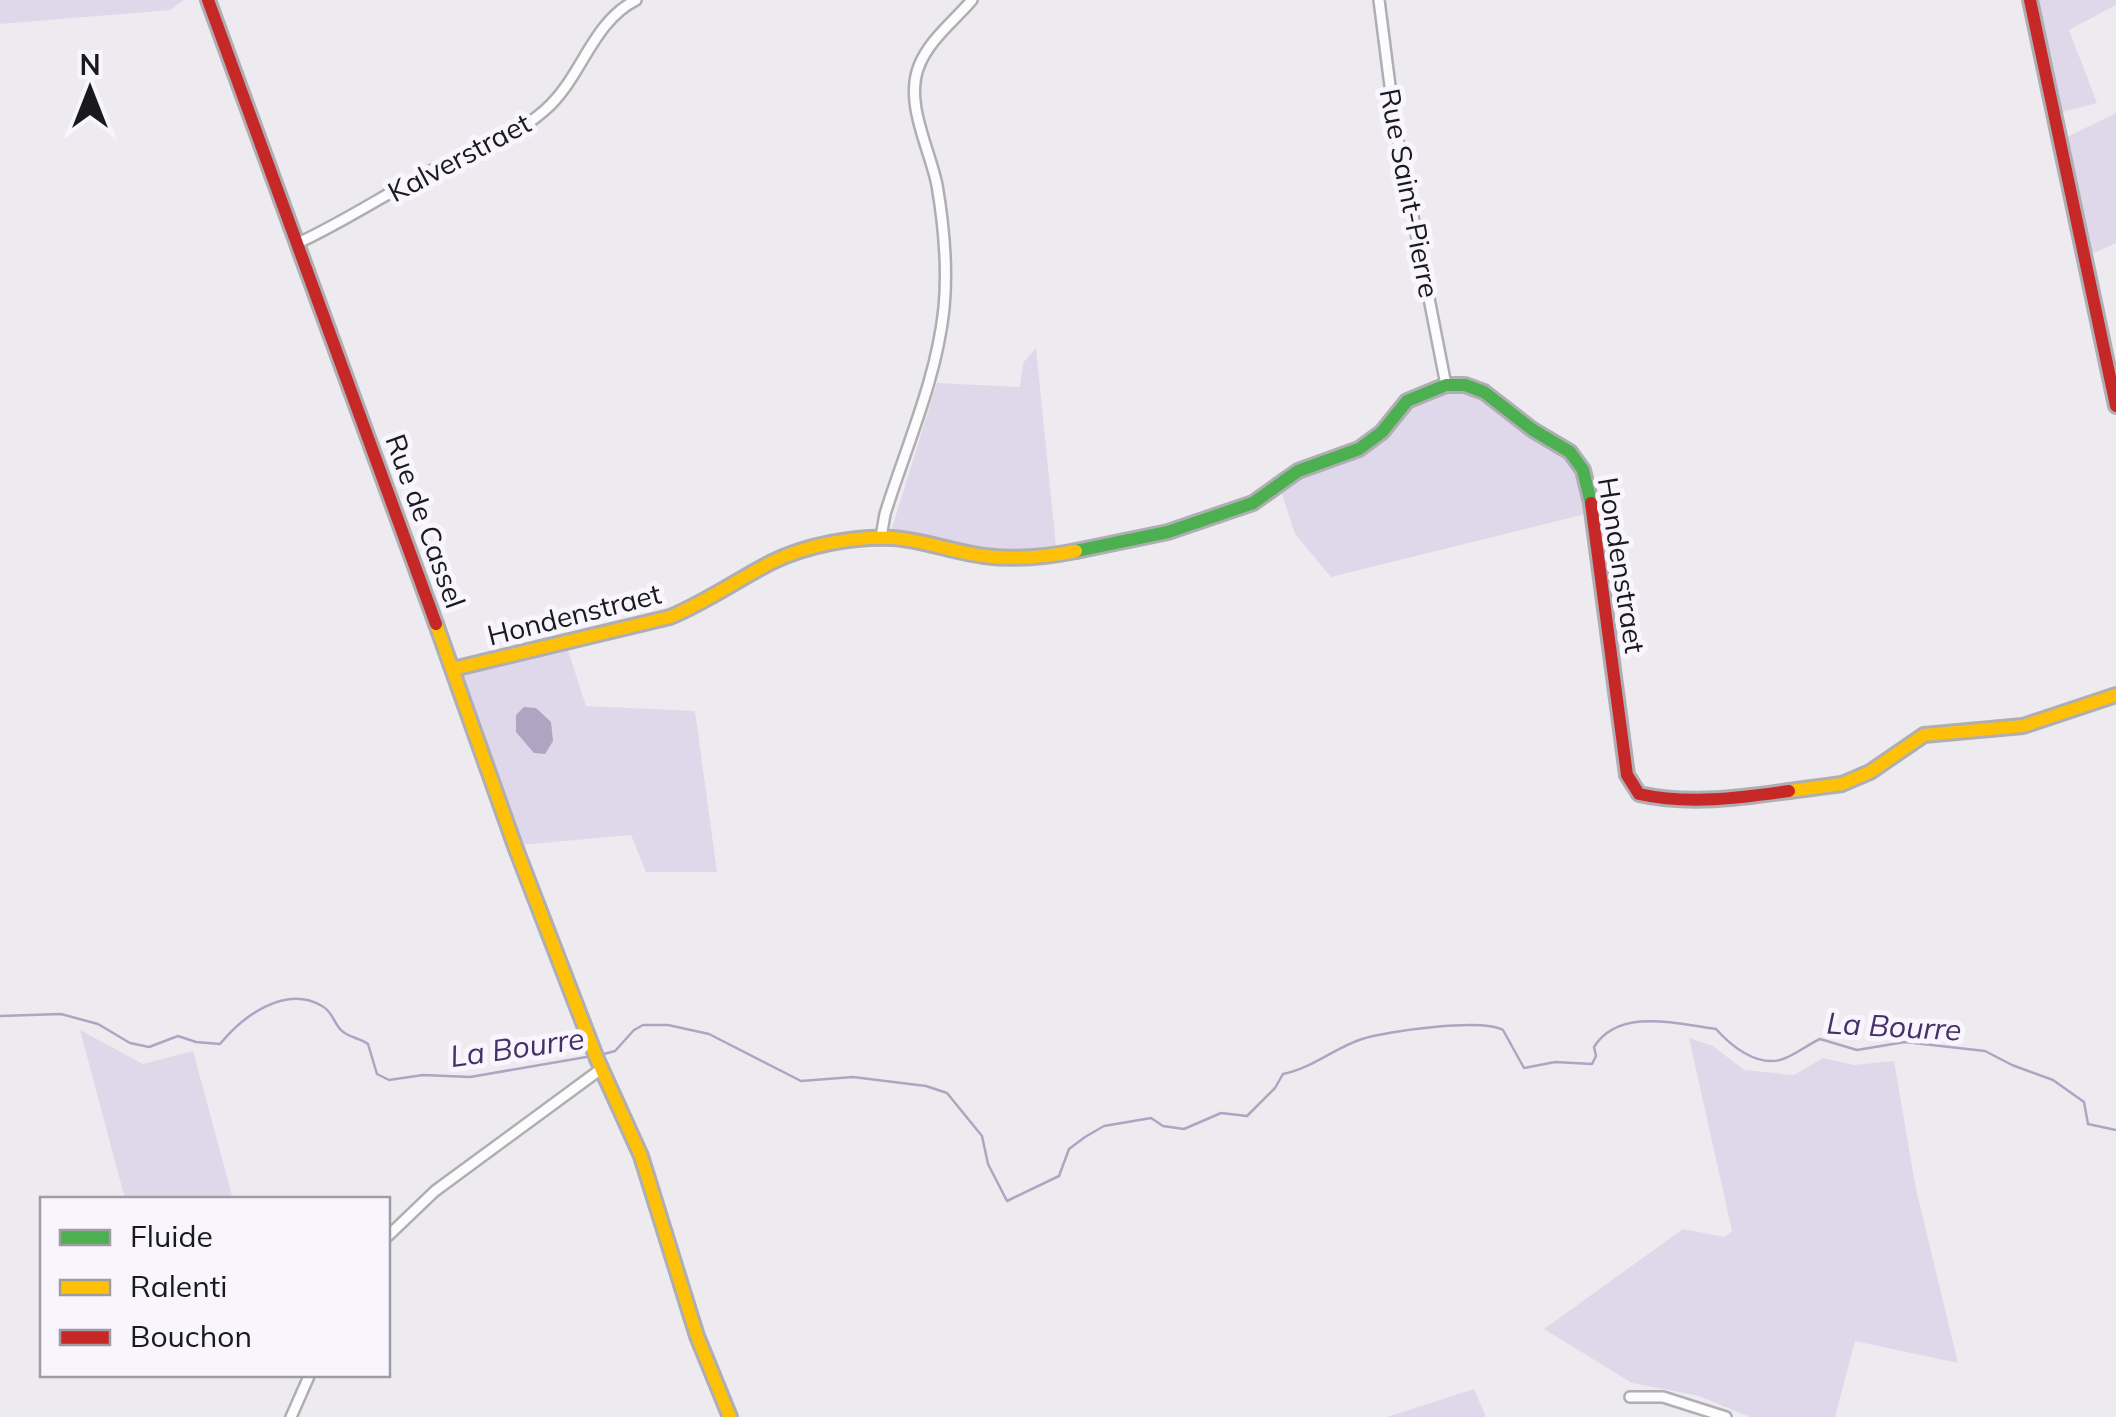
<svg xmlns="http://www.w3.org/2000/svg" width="2116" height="1417" viewBox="0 0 2116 1417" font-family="Mulish,sans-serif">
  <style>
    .green { fill: #dfd8eb }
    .water { fill: #afa4c2 }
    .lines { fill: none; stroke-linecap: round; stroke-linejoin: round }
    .stream { stroke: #afa4c2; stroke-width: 2.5 }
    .street-casing { stroke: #afaeb2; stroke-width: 14 }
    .fast-casing { stroke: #afaeb2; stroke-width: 18 }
    .slow-casing { stroke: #afaeb2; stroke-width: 18 }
    .jam-casing { stroke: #afaeb2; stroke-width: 18 }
    .street { stroke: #fcfcfd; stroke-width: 9 }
    .fast { stroke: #4caf50; stroke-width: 12 }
    .slow { stroke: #ffc107; stroke-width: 12 }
    .jam { stroke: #c62828; stroke-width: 12 }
    .labels { text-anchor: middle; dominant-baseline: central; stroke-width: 10; stroke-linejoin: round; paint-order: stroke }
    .street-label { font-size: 28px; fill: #1a191d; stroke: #f8f5fe }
    .water-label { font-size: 30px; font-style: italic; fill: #473066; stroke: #f8f5fe }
  </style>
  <rect width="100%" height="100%" fill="#edebf0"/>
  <!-- green -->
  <g class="green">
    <polygon points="0,0 184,0 170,10 0,24"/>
    <polygon points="2038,0 2116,0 2116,5 2069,30 2097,103 2062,112"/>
    <polygon points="2116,113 2116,243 2092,254 2067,137"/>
    <path d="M1036 348 1056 546C999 555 947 542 891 531L937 383 1020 387 1023 363Z"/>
    <polygon points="1444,389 1471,390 1572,459 1581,479 1586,514 1331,577 1295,534 1280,488 1323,466 1369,452 1413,403"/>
    <polygon points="566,644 586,706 695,711 717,872 646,872 631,835 520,845 460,674"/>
    <polygon points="80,1030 143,1064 193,1051 233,1199 125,1199"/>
    <polygon points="1689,1038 1713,1046 1744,1070 1794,1075 1823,1058 1854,1065 1894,1061 1916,1189 1958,1363 1855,1341 1835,1417 1750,1417 1699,1396 1632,1383 1544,1329 1683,1229 1725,1237 1732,1231"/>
    <polygon points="1474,1389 1486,1417 1387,1417"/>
  </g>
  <!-- water -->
  <polygon class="water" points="524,707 536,708 551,722 553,741 545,754 534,753 516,732 516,715"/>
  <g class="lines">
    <!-- stream -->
    <g class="stream">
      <path d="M0 1016 61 1014 98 1024 130 1043 149 1047 178 1036 196 1042 220 1044C242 1017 285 984 322 1006 333 1012 333 1022 341 1030 347 1037 360 1038 368 1044L377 1074 389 1080 423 1075 470 1077 592 1056"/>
      <path d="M600 1055 615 1051 634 1030 643 1025H668L709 1034 801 1081 853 1077 926 1086 947 1093 982 1136 988 1164 1007 1201 1059 1176 1069 1149 1085 1137 1104 1126 1151 1118 1163 1126 1184 1129 1221 1113 1247 1116 1275 1088 1283 1074C1313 1068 1334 1048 1362 1039 1387 1031 1482 1018 1503 1030L1524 1068 1555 1062 1592 1064 1596 1056 1594 1047C1619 1007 1678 1024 1716 1029 1731 1046 1758 1068 1783 1059 1795 1055 1807 1045 1820 1039L1857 1050 1905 1042 1985 1051 2012 1065 2053 1080 2084 1102 2088 1124 2116 1130"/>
    </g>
    <!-- street casing -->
    <g class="street-casing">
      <g id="street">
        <polyline points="1379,0 1395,125 1446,385"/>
        <path d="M296 244C340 224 381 197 424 174 465 153 509 142 545 110 582 78 591 23 636 0"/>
        <path d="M881 537 885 514C906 447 937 378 944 308 948 266 944 226 937 185 930 149 904 103 919 66 929 40 954 21 972 0"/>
        <polyline points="388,1236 435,1191 601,1069"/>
        <polyline points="1630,1397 1663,1397 1726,1417"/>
        <polyline points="291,1417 310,1374"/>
      </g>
    </g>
    <!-- fast casing -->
    <g class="fast-casing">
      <polyline id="fast" points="1076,551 1168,532 1253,503 1298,471 1359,449 1382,432 1407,401 1446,385 1465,385 1484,392 1533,430 1570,452 1583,470 1591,503"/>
    </g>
    <!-- slow casing -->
    <g class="slow-casing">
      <g id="slow">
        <polyline points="436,624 516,849 597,1059 641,1156 697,1336 730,1417"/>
        <path d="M453 669 670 617C706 602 737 580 772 562 806 545 855 536 893 538 923 540 953 552 984 556 1014 560 1046 557 1076 551"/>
        <polyline points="1789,791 1842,784 1870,772 1924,735 2023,726 2116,695"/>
      </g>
    </g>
    <!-- jam casing -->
    <g class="jam-casing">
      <g id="jam">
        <polyline points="208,0 436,624"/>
        <polyline points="2030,0 2116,406"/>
        <path d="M1591 503 1627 775 1639 794C1689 805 1739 798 1789 791"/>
      </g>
    </g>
    <!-- street -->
    <use href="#street" class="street"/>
    <!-- fast -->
    <use href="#fast" class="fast"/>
    <!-- slow -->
    <use href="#slow" class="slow"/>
    <!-- jam -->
    <use href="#jam" class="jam"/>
  </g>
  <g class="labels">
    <!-- street labels -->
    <g class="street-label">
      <text transform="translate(459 157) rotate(-28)">Kalverstraet</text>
      <text transform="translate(1410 193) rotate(79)">Rue Saint-Pierre</text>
      <text transform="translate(426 521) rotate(70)">Rue de Cassel</text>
      <text transform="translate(1622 565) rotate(81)">Hondenstraet</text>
      <text transform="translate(574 614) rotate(-14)">Hondenstraet</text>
    </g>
    <!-- water labels -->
    <g class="water-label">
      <text transform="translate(1894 1026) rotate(3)">La Bourre</text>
      <text transform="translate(517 1047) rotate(-8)">La Bourre</text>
    </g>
  </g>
  <!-- legend -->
  <rect x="40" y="1197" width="350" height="180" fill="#f8f5fe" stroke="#9f9da4" stroke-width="2.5"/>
  <rect x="60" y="1230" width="50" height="15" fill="#4caf50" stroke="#9f9da4" stroke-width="2.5"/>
  <text x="130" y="1247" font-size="30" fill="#1a191d">Fluide</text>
  <rect x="60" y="1280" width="50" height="15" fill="#ffc107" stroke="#9f9da4" stroke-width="2.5"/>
  <text x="130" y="1297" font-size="30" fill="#1a191d">Ralenti</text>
  <rect x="60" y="1330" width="50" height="15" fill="#c62828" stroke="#9f9da4" stroke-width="2.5"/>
  <text x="130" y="1347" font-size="30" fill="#1a191d">Bouchon</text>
  <!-- north arrow -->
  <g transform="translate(90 90)" stroke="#f8f5fe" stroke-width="8" paint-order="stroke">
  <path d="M0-8L18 38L0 25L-18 38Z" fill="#1a191d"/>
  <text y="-15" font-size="28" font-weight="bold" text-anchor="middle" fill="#1a191d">N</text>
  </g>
</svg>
